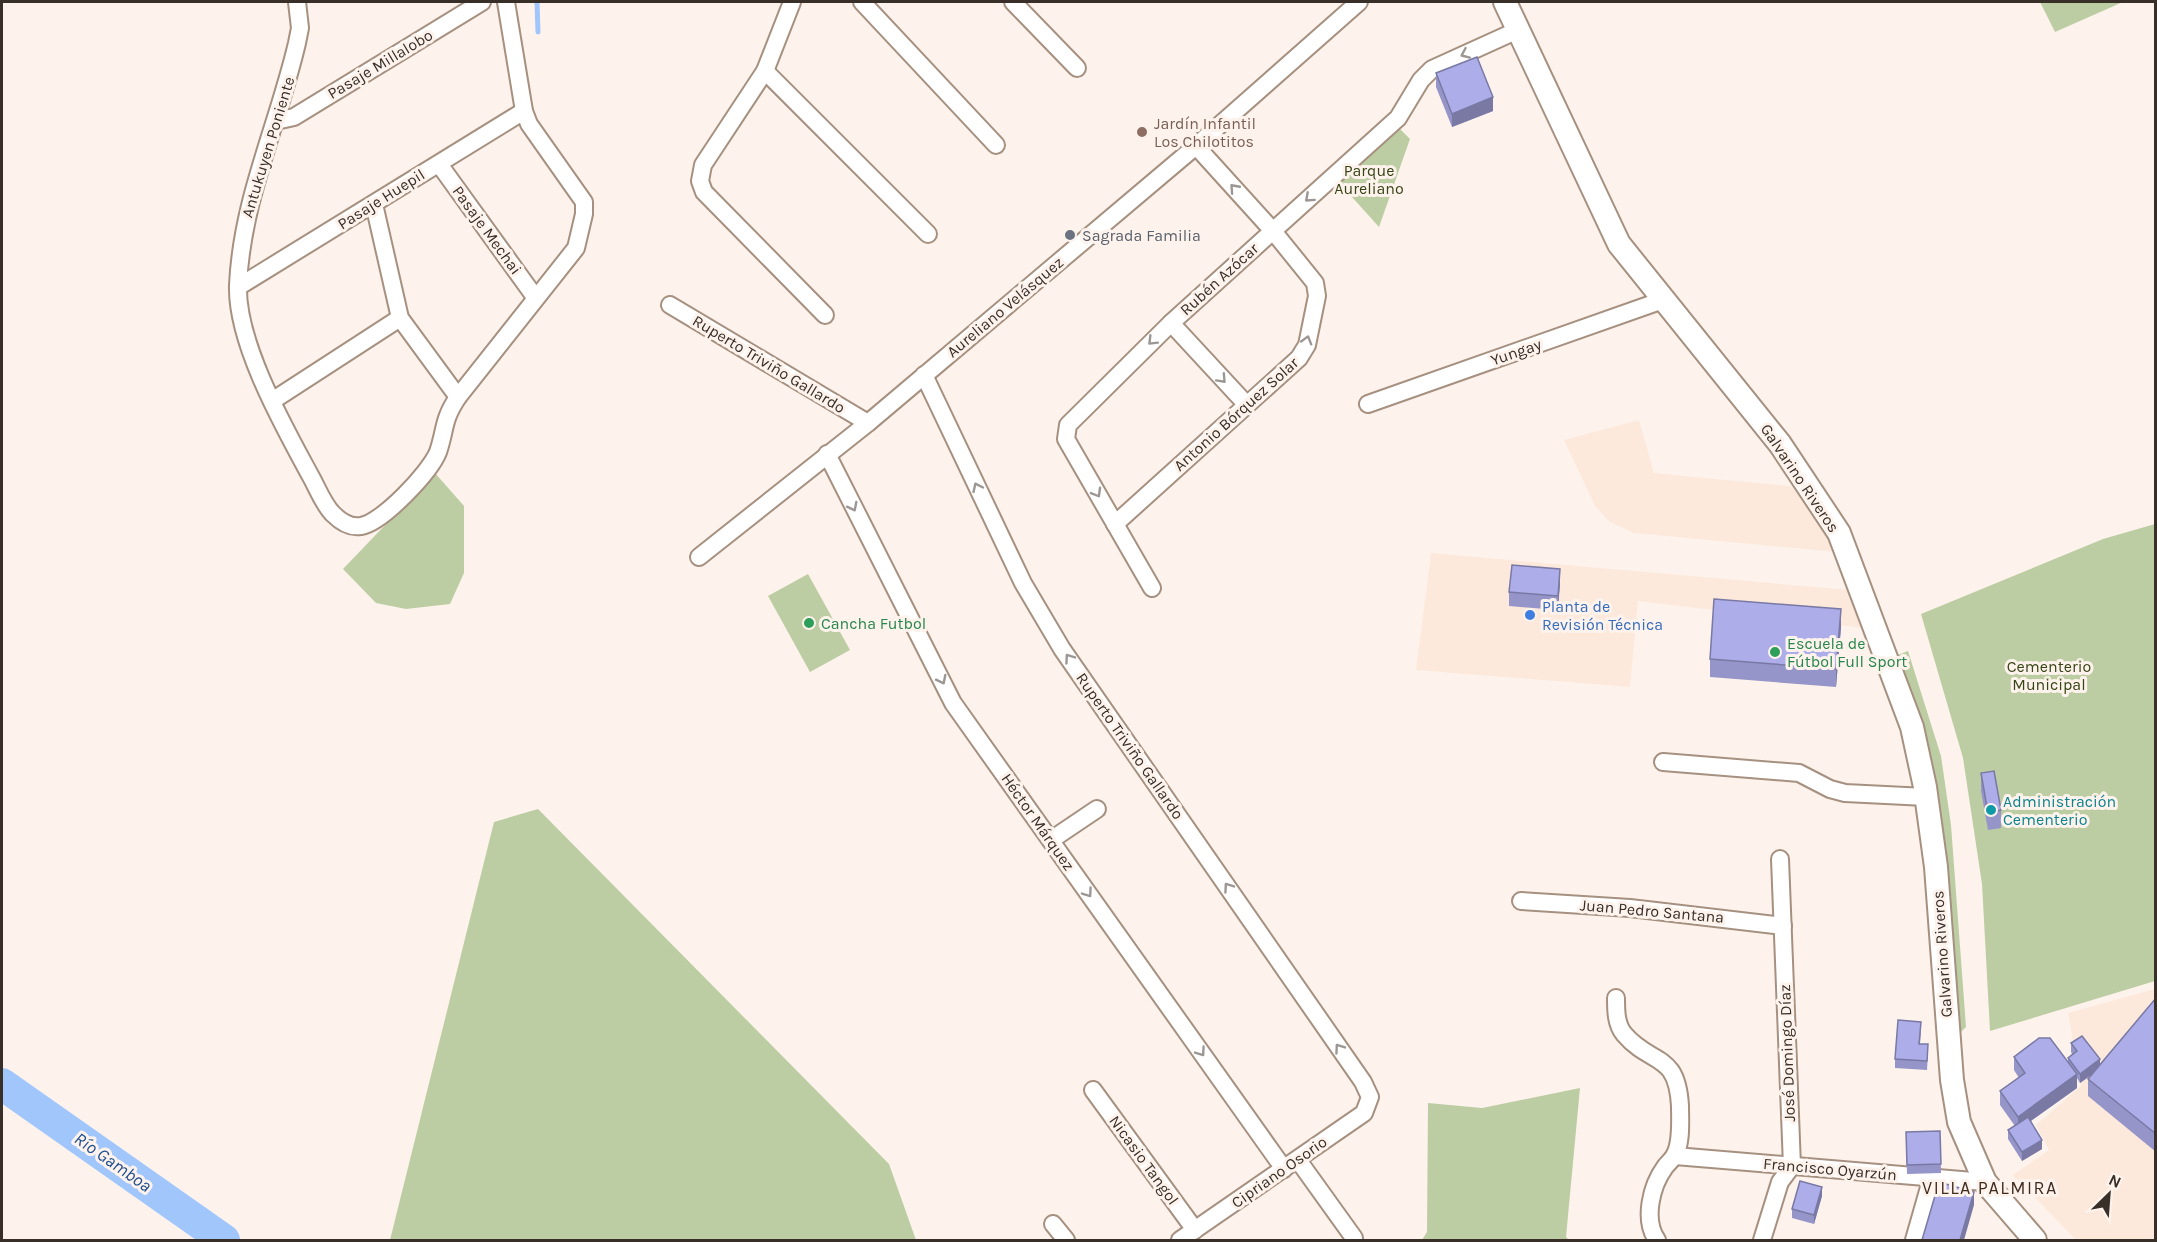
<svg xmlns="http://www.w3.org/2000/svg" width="2157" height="1242" viewBox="0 0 2157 1242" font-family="Karla,sans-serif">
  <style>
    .built { fill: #fce9dc }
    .green { fill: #bdcda3 }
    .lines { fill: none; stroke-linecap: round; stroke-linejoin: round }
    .stream { stroke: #a0c6fc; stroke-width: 5 }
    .river { stroke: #a0c6fc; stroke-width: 32 }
    .street-casing { stroke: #a69080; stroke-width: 20 }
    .secondary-casing { stroke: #a69080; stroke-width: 26 }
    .street { stroke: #fff; stroke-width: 16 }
    .secondary { stroke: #fff; stroke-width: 22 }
    .wall { fill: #9595c9 }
    .shaded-wall { fill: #7979a4 }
    .building { fill: #adadea; stroke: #7979a4; stroke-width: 1.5 }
    .oneway { stroke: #9c9794 }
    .education-dot { fill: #8d6e63; stroke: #fdf3ec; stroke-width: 2 }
    .worship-dot { fill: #6b7280; stroke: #fdf3ec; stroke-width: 2 }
    .shop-dot { fill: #3f7fe0; stroke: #fdf3ec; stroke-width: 2 }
    .leisure-dot { fill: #2e9e5b; stroke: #fdf3ec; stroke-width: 2 }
    .culture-dot { fill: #0f9aa8; stroke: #fdf3ec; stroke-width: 2 }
    .labels { text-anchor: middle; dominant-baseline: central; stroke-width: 6; stroke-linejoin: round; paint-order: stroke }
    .street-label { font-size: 16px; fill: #382f28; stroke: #fdf3ec }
    .education-label { font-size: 16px; fill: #785e54; stroke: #fdf3ec; text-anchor: start }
    .park-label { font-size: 16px; fill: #364416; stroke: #fdf3ec }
    .worship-label { font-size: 16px; fill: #5b616d; stroke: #fdf3ec; text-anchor: start }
    .shop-label { font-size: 16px; fill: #366cbe; stroke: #fdf3ec; text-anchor: start }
    .leisure-label { font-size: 16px; fill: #27864d; stroke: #fdf3ec; text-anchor: start }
    .culture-label { font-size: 16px; fill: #0d838f; stroke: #fdf3ec; text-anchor: start }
    .water-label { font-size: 18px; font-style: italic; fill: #1f4f8e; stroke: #fdf3ec }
    .neighbourhood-label { font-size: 18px; letter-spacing: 1.5px; fill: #402d20; stroke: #fdf3ec }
  </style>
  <rect width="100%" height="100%" fill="#fdf3ec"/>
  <!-- built -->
  <g class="built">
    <polygon points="1639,420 1654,473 1799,487 1837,552 1634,533 1610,522 1595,506 1564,440"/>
    <polygon points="1431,553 1850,590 1865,628 1638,601 1630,687 1416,670"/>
    <polygon points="2155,989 2155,1240 2076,1240 2013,1175 2049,1150 2036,1125 2081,1086 2068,1013"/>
  </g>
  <!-- green -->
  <g class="green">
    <polygon points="2040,2 2123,2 2055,32"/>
    <polygon points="1393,122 1410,139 1379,227 1333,176"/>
    <polygon points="435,473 464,506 464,573 450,604 406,609 376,603 343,569"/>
    <polygon points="2155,524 2155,981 1990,1031 1982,884 1963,758 1921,614 2103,539"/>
    <polygon points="808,574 850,650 810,672 768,596"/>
    <polygon points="1908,651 1941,756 1951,825 1966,1027 1955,1038 1893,657"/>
    <polygon points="538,809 889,1164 916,1240 390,1240 494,822"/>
    <polygon points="1580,1088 1566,1237 1569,1240 1422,1240 1427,1232 1428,1103 1482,1108"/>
  </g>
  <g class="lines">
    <!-- stream -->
    <polyline class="stream" points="537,2 538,32"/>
    <!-- river -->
    <polyline class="river" points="2,1084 224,1240"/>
    <!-- street casing -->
    <g class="street-casing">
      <g id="street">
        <path d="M297 2 300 28 297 43C278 125 242 199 238 285 236 342 283 425 310 475 317 487 323 504 333 514 340 521 350 528 361 526 382 523 430 472 438 452 446 429 442 421 458 397L576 248 584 214V202L529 124 524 111 506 2"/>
        <polyline points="792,2 765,71 703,165 700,181 704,192 825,315"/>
        <polyline points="862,2 996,145"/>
        <polyline points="1013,2 1077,68"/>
        <polyline points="765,71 928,234"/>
        <polyline points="276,121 294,117 482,2"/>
        <polyline points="439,164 535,297"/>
        <polyline points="374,204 400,318 458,397"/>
        <polyline points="238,287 524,111"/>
        <polyline points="670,305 868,423"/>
        <polyline points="1171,323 1246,404"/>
        <polyline points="924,375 1023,583 1062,649 1363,1082 1370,1097 1364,1113 1180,1240"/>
        <polyline points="272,401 400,318"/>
        <polyline points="1368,404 1663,300"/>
        <polyline points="827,454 953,703 1284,1169"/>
        <polyline points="1115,524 1299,358 1307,345 1317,296 1315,283 1273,231 1196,146"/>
        <polyline points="699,557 868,423 1196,146 1359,2"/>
        <polyline points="1152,588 1066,439 1068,425 1171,323 1398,118 1421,80 1432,69 1518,30"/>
        <polyline points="1663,762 1799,773 1830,789 1845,793 1926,797"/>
        <polyline points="1051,840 1097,809"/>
        <polyline points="1521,901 1630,908 1783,926"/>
        <path d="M1616 998C1616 1011 1616 1024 1624 1034 1651 1066 1677 1051 1680 1106 1680 1120 1682 1144 1674 1156 1672 1160 1668 1163 1665 1167 1651 1186 1643 1220 1657 1240"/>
        <polyline points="1093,1090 1195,1230"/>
        <polyline points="1675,1156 1985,1182"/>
        <polyline points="1298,1160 1354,1238"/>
        <polyline points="1053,1224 1066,1240"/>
        <polyline points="1762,1240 1780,1182 1792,1166 1780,859"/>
        <polyline points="1914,1240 1932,1177"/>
      </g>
    </g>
    <!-- secondary casing -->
    <g class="secondary-casing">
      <polyline id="secondary" points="1505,2 1619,244 1780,444 1839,533 1912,727 1925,787 1936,867 1952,1080 1959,1122 1985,1182 2035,1240"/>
    </g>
    <!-- street -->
    <use href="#street" class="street"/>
    <!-- secondary -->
    <use href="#secondary" class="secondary"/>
  </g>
  <!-- wall -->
  <g class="wall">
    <polygon points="1436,73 1493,111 1452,127 1436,87"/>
    <polygon points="1560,582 1558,610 1509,606 1509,592"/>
    <polygon points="1841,627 1836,687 1710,677 1710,659"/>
    <polygon points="1981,773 2001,810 2001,828 1988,830 1981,791"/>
    <polygon points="2156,998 2156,1152 2088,1096 2088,1079 2093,1074 2080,1083 2077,1078 2077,1088 2031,1121 2042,1149 2022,1161 2008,1139 2008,1130 2015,1126 2000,1105 2000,1091 2019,1078 2014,1070 2014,1057 2068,1062 2068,1058 2072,1054 2071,1052 2071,1043 2100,1065"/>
    <polygon points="1921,1031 1920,1044 1928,1053 1927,1070 1895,1068 1895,1059"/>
    <polygon points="1940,1131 1941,1173 1907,1174 1906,1132"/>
    <polygon points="1822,1196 1814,1224 1792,1218 1792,1209"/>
  </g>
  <!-- shaded-wall -->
  <g class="shaded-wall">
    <polygon points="1493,97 1493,111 1452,127 1452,114"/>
    <polygon points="1560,569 1560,582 1558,610 1558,596"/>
    <polygon points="1841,609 1841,627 1836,687 1836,669"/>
    <polygon points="2100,1059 2100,1068 2080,1083 2080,1074"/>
    <polygon points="2077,1074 2077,1088 2018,1130 2018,1117"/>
    <polygon points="2042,1140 2042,1149 2022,1161 2022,1152"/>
    <polygon points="1822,1187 1822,1196 1814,1224 1814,1215"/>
    <polygon points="1974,1192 1974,1205 1964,1240 1960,1240"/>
  </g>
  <!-- building -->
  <g class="building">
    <polygon points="1477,57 1493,97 1452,114 1436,73"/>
    <polygon points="1512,565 1560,569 1558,596 1509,592"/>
    <polygon points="1714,599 1841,609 1836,669 1710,659"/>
    <polygon points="1994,771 2001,810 1988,813 1981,773"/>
    <polygon points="2156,998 2156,1134 2088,1079"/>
    <polygon points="1898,1020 1921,1022 1919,1044 1928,1044 1927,1061 1895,1059"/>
    <polygon points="2082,1036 2100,1059 2080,1074 2068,1058 2077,1051 2071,1043"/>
    <polygon points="2039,1038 2050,1038 2077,1074 2018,1117 2000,1091 2025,1073 2014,1057"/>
    <polygon points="2028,1117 2042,1140 2022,1152 2008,1130"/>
    <polygon points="1940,1131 1941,1164 1907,1165 1906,1132"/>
    <polygon points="1800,1181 1822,1187 1814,1215 1792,1209"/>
    <polygon points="1939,1182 1974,1192 1960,1240 1922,1240"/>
  </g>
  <!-- one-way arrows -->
  <defs><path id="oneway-chevron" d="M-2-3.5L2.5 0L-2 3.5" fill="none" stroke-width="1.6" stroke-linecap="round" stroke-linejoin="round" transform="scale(1.5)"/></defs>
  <g class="oneway">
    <use href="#oneway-chevron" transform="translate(1465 54) rotate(156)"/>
    <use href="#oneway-chevron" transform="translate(1234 188) rotate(-132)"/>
    <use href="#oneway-chevron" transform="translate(1309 198) rotate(138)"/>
    <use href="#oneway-chevron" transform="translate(1307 340) rotate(-74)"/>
    <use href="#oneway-chevron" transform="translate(1152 341) rotate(135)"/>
    <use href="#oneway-chevron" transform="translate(1222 379) rotate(47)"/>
    <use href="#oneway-chevron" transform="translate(977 487) rotate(-115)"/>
    <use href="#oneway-chevron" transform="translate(1097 493) rotate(60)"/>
    <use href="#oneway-chevron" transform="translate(853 507) rotate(63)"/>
    <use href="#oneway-chevron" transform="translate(1069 658) rotate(-125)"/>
    <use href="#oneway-chevron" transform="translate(942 680) rotate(63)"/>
    <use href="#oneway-chevron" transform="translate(1228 887) rotate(-125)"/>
    <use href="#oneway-chevron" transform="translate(1088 893) rotate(55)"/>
    <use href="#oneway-chevron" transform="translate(1339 1048) rotate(-125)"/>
    <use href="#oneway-chevron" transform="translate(1201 1052) rotate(55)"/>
  </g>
  <!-- markers -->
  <circle class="education-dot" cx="1142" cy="132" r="6"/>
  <circle class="worship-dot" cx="1070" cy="235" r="6"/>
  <circle class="shop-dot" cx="1530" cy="615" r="6"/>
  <g class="leisure-dot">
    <circle cx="809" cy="623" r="6"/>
    <circle cx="1775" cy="652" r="6"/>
  </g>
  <circle class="culture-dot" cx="1991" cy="810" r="6"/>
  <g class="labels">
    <!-- street labels -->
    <g class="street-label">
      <text transform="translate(380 64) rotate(-31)">Pasaje Millalobo</text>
      <text transform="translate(268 147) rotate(-73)">Antukuyen Poniente</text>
      <text transform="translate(381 199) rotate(-32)">Pasaje Huepil</text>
      <text transform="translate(487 230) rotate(54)">Pasaje Mechai</text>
      <text transform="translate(1219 279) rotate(-42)">Rubén Azócar</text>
      <text transform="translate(1005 307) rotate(-40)">Aureliano Velásquez</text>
      <text transform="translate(1516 352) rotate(-19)">Yungay</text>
      <text transform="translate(769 364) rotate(31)">Ruperto Triviño Gallardo</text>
      <text transform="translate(1236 414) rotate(-42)">Antonio Bórquez Solar</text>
      <text transform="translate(1800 478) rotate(56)">Galvarino Riveros</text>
      <text transform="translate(1130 746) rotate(55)">Ruperto Triviño Gallardo</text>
      <text transform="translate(1038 822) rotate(55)">Héctor Márquez</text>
      <text transform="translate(1652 911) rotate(5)">Juan Pedro Santana</text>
      <text transform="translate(1942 954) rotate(-94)">Galvarino Riveros</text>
      <text transform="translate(1787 1053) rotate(-92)">José Domingo Díaz</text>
      <text transform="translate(1144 1160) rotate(54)">Nicasio Tangol</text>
      <text transform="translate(1830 1169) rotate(5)">Francisco Oyarzún</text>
      <text transform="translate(1279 1172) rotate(-35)">Cipriano Osorio</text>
    </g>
    <!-- education labels -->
    <g class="education-label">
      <text x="1154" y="123">Jardín Infantil<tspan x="1154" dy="18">Los Chilotitos</tspan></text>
    </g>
    <!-- park labels -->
    <g class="park-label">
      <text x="1369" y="170">Parque<tspan x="1369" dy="18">Aureliano</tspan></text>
      <text x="2049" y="666">Cementerio<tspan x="2049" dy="18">Municipal</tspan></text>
    </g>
    <!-- worship labels -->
    <g class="worship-label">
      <text x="1082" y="235">Sagrada Familia</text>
    </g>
    <!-- shop labels -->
    <g class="shop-label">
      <text x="1542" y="606">Planta de<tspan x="1542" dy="18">Revisión Técnica</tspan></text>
    </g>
    <!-- leisure labels -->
    <g class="leisure-label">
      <text x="821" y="623">Cancha Futbol</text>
      <text x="1787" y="643">Escuela de<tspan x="1787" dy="18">Fútbol Full Sport</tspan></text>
    </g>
    <!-- culture labels -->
    <g class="culture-label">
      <text x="2003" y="801">Administración<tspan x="2003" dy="18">Cementerio</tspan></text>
    </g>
    <!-- water labels -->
    <g class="water-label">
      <text transform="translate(113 1162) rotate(35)">Río Gamboa</text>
    </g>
    <!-- neighbourhood labels -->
    <g class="neighbourhood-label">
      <text x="1990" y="1188">VILLA PALMIRA</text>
    </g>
  </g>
  <!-- border -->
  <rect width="2157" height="1242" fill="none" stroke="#382f28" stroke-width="6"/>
  <!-- north arrow -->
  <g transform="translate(2109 1194) rotate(25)" stroke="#fdf3ec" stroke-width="4.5" paint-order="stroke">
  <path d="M0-4.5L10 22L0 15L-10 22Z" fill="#382f28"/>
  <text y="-9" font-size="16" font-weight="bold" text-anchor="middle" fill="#382f28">N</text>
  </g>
</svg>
